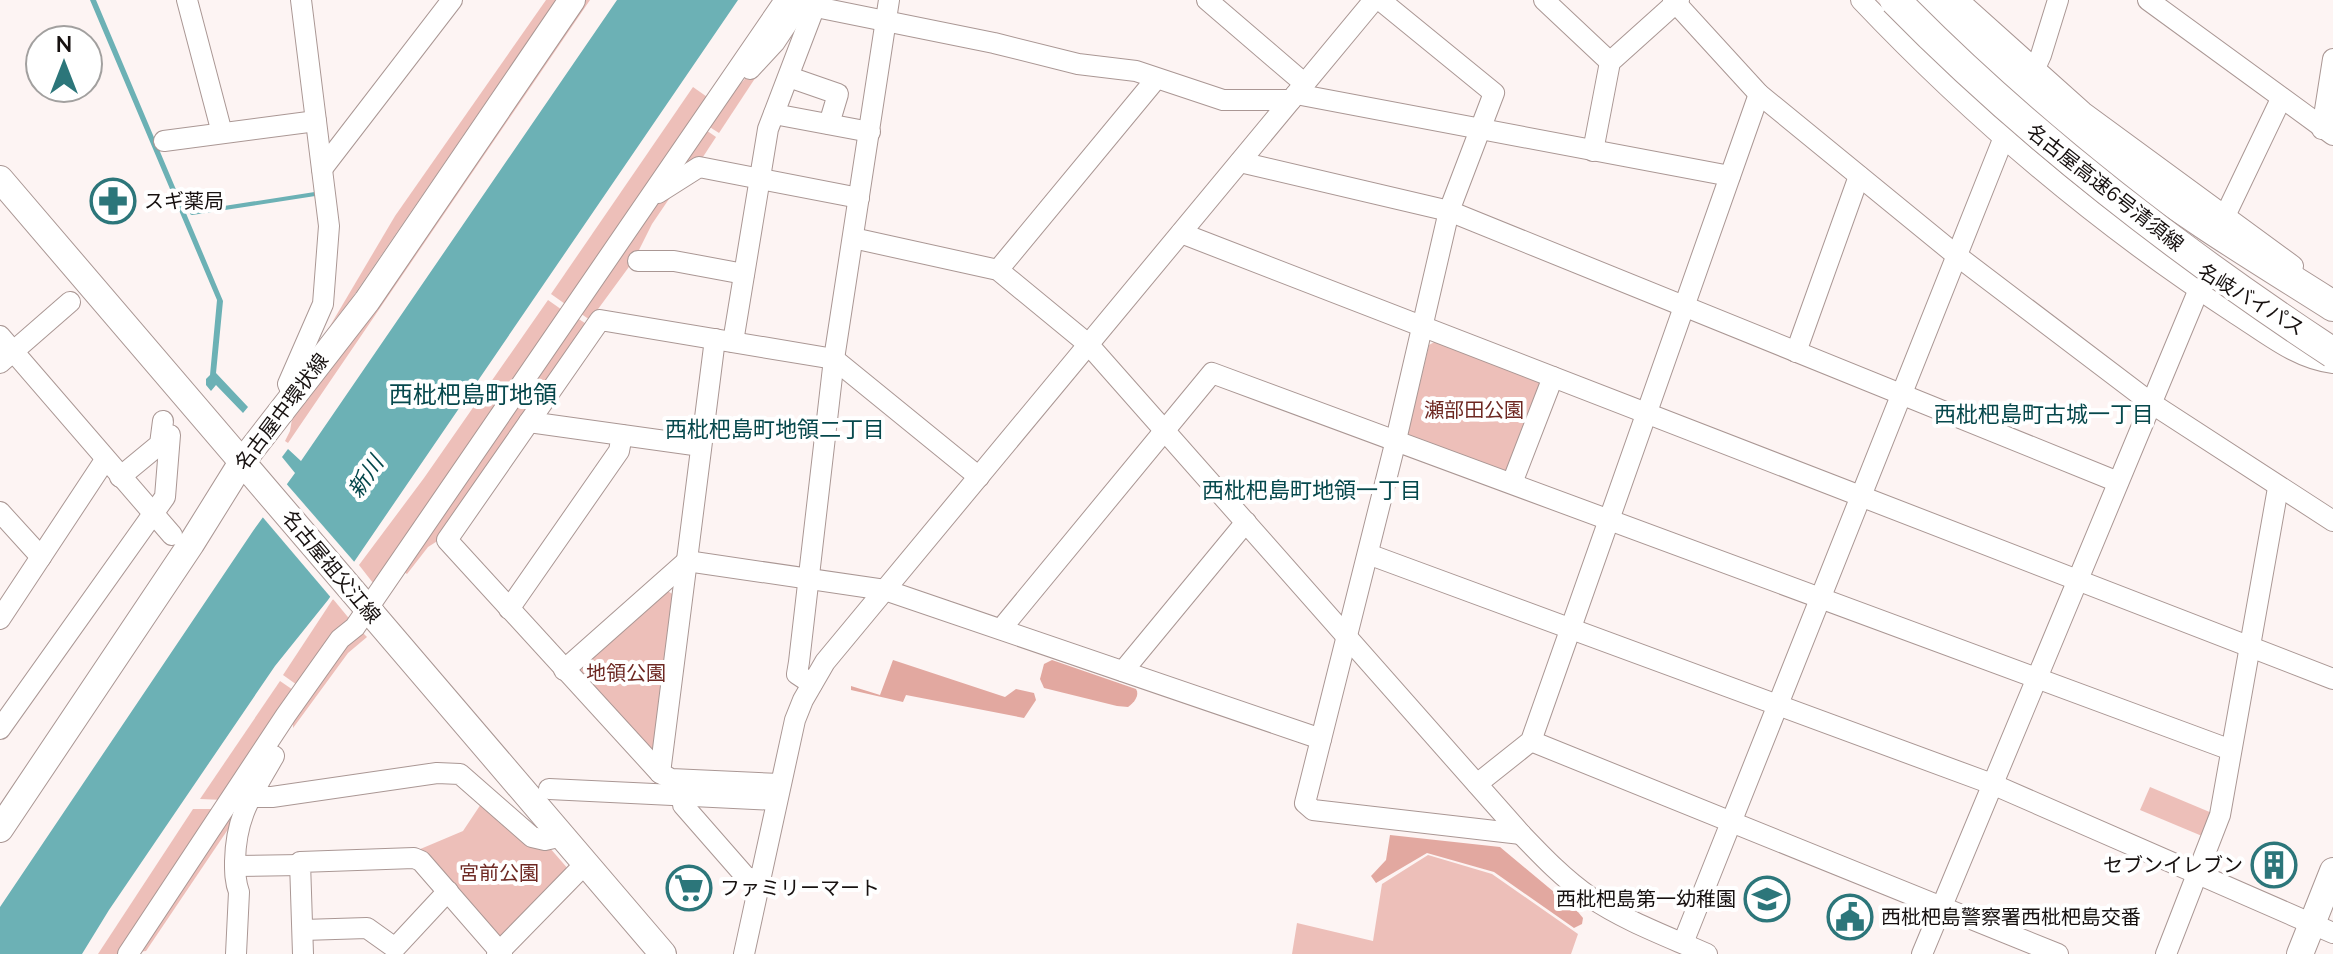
<svg xmlns="http://www.w3.org/2000/svg" width="2333" height="954" viewBox="0 0 2333 954" font-family="'Nunito Sans','Noto Sans JP',sans-serif">
  <style>
    .green { fill: #edbfb9 }
    .forest { fill: #e2a8a0 }
    .water { fill: #6cb1b5 }
    .pier { fill: #fdf4f3 }
    .lines { fill: none; stroke-linecap: round; stroke-linejoin: round }
    .stream { stroke: #6cb1b5; stroke-width: 4 }
    .minor-casing { stroke: #aa9794; stroke-width: 22 }
    .major-casing { stroke: #aa9794; stroke-width: 28 }
    .highway-casing { stroke: #aa9794; stroke-width: 32 }
    .minor { stroke: #fff; stroke-width: 20 }
    .major { stroke: #fff; stroke-width: 26 }
    .highway { stroke: #fff; stroke-width: 30 }
    .highway-bridge-casing { stroke: #aa9794; stroke-width: 32; stroke-linecap: butt }
    .highway-bridge { stroke: #fff; stroke-width: 30 }
    .labels { text-anchor: middle; dominant-baseline: central; stroke-width: 8; stroke-linejoin: round; paint-order: stroke }
    .street-label { font-size: 20px; fill: #171110; stroke: #fff }
    .poi-label { font-size: 20px; fill: #171110; stroke: #fff; text-anchor: start }
    .park-label { font-size: 20px; fill: #6e2923; stroke: #fff }
    .neighbourhood-label { font-size: 22px; fill: #06484c; stroke: #fff }
    .water-label { font-size: 22px; font-style: italic; fill: #04474b; stroke: #fff }
    .quarter-label { font-size: 24px; fill: #06484c; stroke: #fff }
  </style>
  <rect width="100%" height="100%" fill="#fdf4f3"/>
  <!-- green -->
  <g class="green">
    <polygon points="546,0 556,0 352,298 330,326 395,216"/>
    <polygon points="584,0 590,0 288,443 285,441 290,431 292,419 375,303"/>
    <polygon points="777,45 719,133 705,124 710,116"/>
    <polygon points="693,87 710,99 568,306 551,294"/>
    <polygon points="703,128 716,137 699,163 663,187"/>
    <polygon points="671,196 652,224 634,260 590,320 577,311 655,201"/>
    <polygon points="548,300 565,312 379,580 373,583 359,565 424,478"/>
    <polygon points="574,316 588,325 439,540 428,547 407,574 399,569"/>
    <polygon points="1436,341 1542,381 1505,476 1412,441 1408,433 1429,345"/>
    <polygon points="666,590 674,595 655,747 644,750 577,667"/>
    <polygon points="333,599 352,622 300,687 283,675"/>
    <polygon points="363,633 367,637 348,653 293,728 293,716 343,647"/>
    <polygon points="280,681 296,692 224,800 200,799"/>
    <polygon points="271,745 239,813 146,951 138,952"/>
    <polygon points="2150,787 2212,813 2202,836 2140,810"/>
    <polygon points="483,801 549,847 569,870 503,937 494,937 418,850 463,831"/>
    <polygon points="193,809 217,809 121,954 98,954"/>
    <polygon points="1428,855 1492,874 1578,934 1571,954 1292,954 1297,923 1373,941 1382,884"/>
  </g>
  <!-- forest -->
  <g class="forest">
    <polygon points="893,660 1005,697 1016,689 1034,693 1036,700 1024,718 906,695 903,702 851,690 851,686 880,695"/>
    <path d="M1052 660 1136 689C1140 695 1134 703 1128 707L1117 706 1044 688 1040 679 1044 664Z"/>
    <polygon points="1390,835 1500,847 1578,912 1583,918 1582,924 1574,928 1494,872 1427,853 1376,883 1371,876 1386,860"/>
  </g>
  <!-- water -->
  <g class="water">
    <polygon points="90,0 96,0 223,301 216,373 248,407 243,413 216,385 211,391 206,385 206,379 210,375 217,300"/>
    <polygon points="617,0 738,0 328,600 275,666 109,910 82,954 0,954 0,907 253,531 295,473 282,457 288,449 301,461"/>
  </g>
  <!-- pier -->
  <polygon class="pier" points="284,481 357,565 333,600 260,514"/>
  <g class="lines">
    <!-- stream -->
    <polyline class="stream" points="192,213 315,194"/>
    <!-- minor casing -->
    <g class="minor-casing">
      <g id="minor">
        <polyline points="187,0 222,133"/>
        <polyline points="1207,0 1305,84"/>
        <polyline points="1380,0 1494,93 1449,211 1396,440 1305,803 1313,810 1521,834"/>
        <polyline points="1544,0 1610,62"/>
        <polyline points="1673,0 1759,94 1956,255 2151,403 2333,521"/>
        <path d="M1861 0C1973 118 2099 225 2236 314 2266 333 2297 359 2333 363"/>
        <polyline points="1958,0 2083,112 2293,266"/>
        <polyline points="2148,0 2333,135"/>
        <polyline points="750,69 775,42 799,6 811,6 994,43 1078,64 1136,71 1223,100 1291,100"/>
        <polyline points="789,77 838,94 829,124"/>
        <polyline points="2031,77 2041,55 2058,0"/>
        <polyline points="1296,94 1730,176"/>
        <polyline points="774,114 870,132"/>
        <polyline points="2322,129 2333,59"/>
        <polyline points="164,141 316,121"/>
        <polyline points="1593,151 1610,62 1679,0"/>
        <polyline points="1240,162 1449,211 2118,482"/>
        <polyline points="322,169 452,0"/>
        <polyline points="658,193 699,167 859,198"/>
        <polyline points="2225,216 2281,99"/>
        <polyline points="1181,233 2333,679"/>
        <path d="M853 238 998 270 1088 344 1521 834C1543 857 1564 879 1590 897 1625 921 1669 937 1707 954"/>
        <polyline points="638,261 674,261 744,274"/>
        <polyline points="998,270 1156,79"/>
        <polyline points="0,336 172,535"/>
        <polyline points="733,342 768,129 815,6"/>
        <polyline points="1796,352 1859,176"/>
        <polyline points="0,363 70,302"/>
        <polyline points="293,395 288,384 323,304 329,226 301,0"/>
        <polyline points="529,422 701,446"/>
        <polyline points="120,477 160,444 163,421"/>
        <polyline points="1512,483 1553,377"/>
        <polyline points="0,512 41,557"/>
        <polyline points="1368,554 1992,784 2333,933"/>
        <polyline points="509,609 619,451 622,435"/>
        <polyline points="0,619 105,460"/>
        <polyline points="1001,629 1212,373 2231,750"/>
        <polyline points="564,670 687,561 885,590 1321,739"/>
        <polyline points="1123,671 1246,522"/>
        <polyline points="812,684 797,674 799,662 834,359 889,0"/>
        <polyline points="0,729 165,497 170,435"/>
        <polyline points="1531,741 2058,954"/>
        <polyline points="660,773 715,339"/>
        <polyline points="780,784 671,779 660,773 447,540 600,320 834,359 979,477"/>
        <polyline points="1477,784 1531,741 1759,94"/>
        <polyline points="549,789 777,800"/>
        <polyline points="683,796 683,805 746,877 760,880"/>
        <polyline points="251,797 272,797 437,773 460,774 532,837 545,840 563,836"/>
        <polyline points="235,866 301,865"/>
        <polyline points="303,930 367,928 395,948 448,891"/>
        <polyline points="1683,943 2006,132"/>
        <polyline points="128,954 286,715 340,639 355,627 785,0"/>
        <path d="M236 954 239 892C235 882 235 872 235 861 236 815 252 795 274 756"/>
        <polyline points="303,954 300,862 414,858 421,861 502,954"/>
        <polyline points="497,954 586,863"/>
        <polyline points="744,954 795,720 803,700 825,662 1374,0"/>
        <polyline points="1922,954 2199,289"/>
        <polyline points="2166,954 2220,815 2278,488"/>
      </g>
    </g>
    <!-- major casing -->
    <g class="major-casing">
      <g id="major">
        <polyline points="0,179 663,954"/>
        <polyline points="0,829 191,544 242,462 367,301 572,0"/>
        <polyline points="2300,954 2333,871"/>
      </g>
    </g>
    <!-- highway casing -->
    <g class="highway-casing">
      <path id="highway" d="M1932 0C1991 56 2051 110 2115 160 2184 214 2259 259 2333 306"/>
    </g>
    <!-- minor -->
    <use href="#minor" class="minor"/>
    <!-- major -->
    <use href="#major" class="major"/>
    <!-- highway -->
    <use href="#highway" class="highway"/>
    <!-- highway-bridge casing -->
    <g class="highway-bridge-casing">
      <path id="highway-bridge" d="M1895 0C2027 135 2175 249 2333 353"/>
    </g>
    <!-- highway-bridge -->
    <use href="#highway-bridge" class="highway-bridge"/>
  </g>
  <!-- icons -->
  <defs>
    <g id="pharmacy-ring" transform="scale(2.3)"><circle r="9.5" fill="#fff" stroke="#2c767a" stroke-width="1.5"/><path d="M-2-6h4v4h4v4h-4v4h-4v-4h-4v-4h4Z" fill="#2c767a"/></g>
    <g id="building-ring" transform="scale(2.3)"><circle r="9.5" fill="#fff" stroke="#2c767a" stroke-width="1.5"/><path d="M-4-6H4V6H1V3H-1V6H-4ZM-2.5-4.3h1.7v1.8h-1.7ZM.8-4.3h1.7v1.8H.8ZM-2.5-1h1.7V.8h-1.7ZM.8-1h1.7V.8H.8Z" fill="#2c767a"/></g>
    <g id="supermarket-ring" transform="scale(2.3)"><circle r="9.5" fill="#fff" stroke="#2c767a" stroke-width="1.5"/><path d="M-6-5.5h2.5l.6 2H6L4.5 2H-2.5L-4.4-4H-6ZM-1.5 3.2a1.3 1.3 0 1 0 .1 0ZM3 3.2a1.3 1.3 0 1 0 .1 0Z" fill="#2c767a"/></g>
    <g id="school-ring" transform="scale(2.3)"><circle r="9.5" fill="#fff" stroke="#2c767a" stroke-width="1.5"/><path d="M0-5L7-2L0 1L-7-2ZM-4 1L0 2.5L4 1V4Q0 6-4 4Z" fill="#2c767a"/></g>
    <g id="civic-ring" transform="scale(2.3)"><circle r="9.5" fill="#fff" stroke="#2c767a" stroke-width="1.5"/><path d="M-.6-6.5H3V-4.5H.6V-3L4-1V1h2V6H-6V1h2V-1L-.6-3ZM-1.2 2.5V6h2.4V2.5Z" fill="#2c767a"/></g>
  </defs>
  <g fill-rule="evenodd">
    <use href="#pharmacy-ring" x="113" y="201"/>
    <use href="#building-ring" x="2274" y="865"/>
    <use href="#supermarket-ring" x="689" y="888"/>
    <use href="#school-ring" x="1767" y="899"/>
    <use href="#civic-ring" x="1850" y="917"/>
  </g>
  <g class="labels">
    <!-- street labels -->
    <g class="street-label">
      <text transform="translate(2105 188) rotate(38)">名古屋高速6号清須線</text>
      <text transform="translate(2251 300) rotate(31)">名岐バイパス</text>
      <text transform="translate(282 412) rotate(-53)">名古屋中環状線</text>
      <text transform="translate(331 567) rotate(50)">名古屋祖父江線</text>
    </g>
    <!-- poi labels -->
    <g class="poi-label">
      <text x="144" y="201">スギ薬局</text>
      <text x="2243" y="865" text-anchor="end">セブンイレブン</text>
      <text x="720" y="888">ファミリーマート</text>
      <text x="1736" y="899" text-anchor="end">西枇杷島第一幼稚園</text>
      <text x="1881" y="917">西枇杷島警察署西枇杷島交番</text>
    </g>
    <!-- park labels -->
    <g class="park-label">
      <text x="1474" y="410">瀬部田公園</text>
      <text x="626" y="673">地領公園</text>
      <text x="499" y="873">宮前公園</text>
    </g>
    <!-- neighbourhood labels -->
    <g class="neighbourhood-label">
      <text x="2044" y="415">西枇杷島町古城一丁目</text>
      <text x="775" y="430">西枇杷島町地領二丁目</text>
      <text x="1312" y="491">西枇杷島町地領一丁目</text>
    </g>
    <!-- water labels -->
    <g class="water-label">
      <text transform="translate(366 477) rotate(-56)">新川</text>
    </g>
    <!-- quarter labels -->
    <g class="quarter-label">
      <text x="473" y="395">西枇杷島町地領</text>
    </g>
  </g>
  <!-- north arrow -->
  <g transform="translate(64 64)"><circle r="38" fill="#ffffff" stroke="#a2a09f" stroke-width="2"/>
  <path d="M0-6L14 30L0 20L-14 30Z" fill="#2c767a"/>
  <text y="-12" font-size="22" font-weight="bold" text-anchor="middle" fill="#171110">N</text>
  </g>
</svg>
